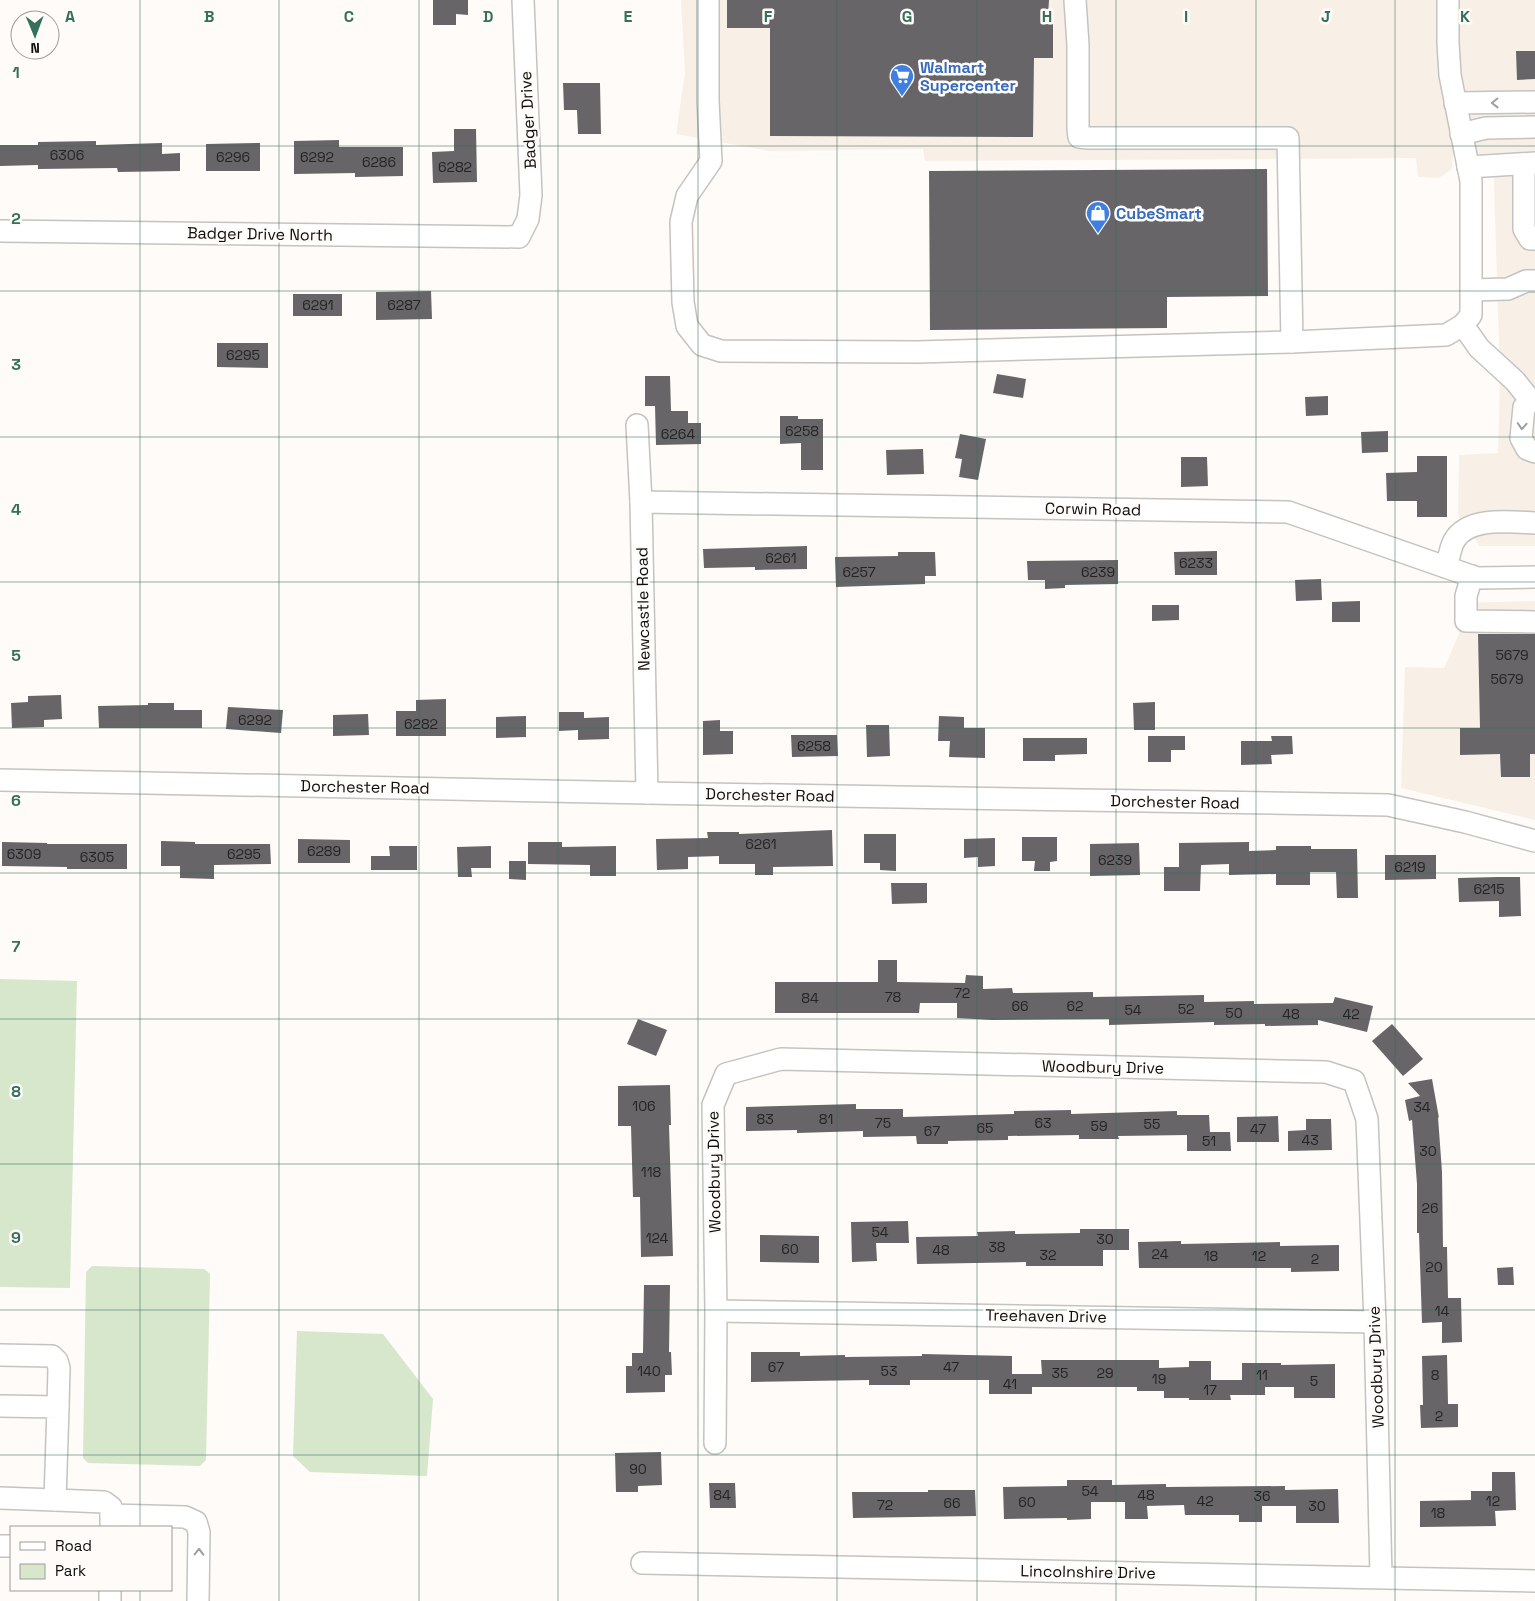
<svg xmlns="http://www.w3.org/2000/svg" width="1535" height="1601" viewBox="0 0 1535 1601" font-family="'Space Grotesk',sans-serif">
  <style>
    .built { fill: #f8f0e7 }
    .green { fill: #d6e7cb }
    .building { fill: #676568 }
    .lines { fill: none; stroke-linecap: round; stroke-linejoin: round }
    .minor-casing { stroke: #c5c3c0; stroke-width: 24 }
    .minor { stroke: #fff; stroke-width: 21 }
    .oneway { stroke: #9e9e9e }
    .grid { fill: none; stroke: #34705c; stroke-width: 1; stroke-opacity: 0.55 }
    .labels { text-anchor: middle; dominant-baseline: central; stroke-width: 5; stroke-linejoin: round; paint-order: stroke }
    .number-label { font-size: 14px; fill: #242323 }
    .shop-label { font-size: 16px; font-weight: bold; fill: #366cbe; stroke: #fefbf8; text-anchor: start }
    .street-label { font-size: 16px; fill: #0d0d0c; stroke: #fefbf8 }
    .grid-label { font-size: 16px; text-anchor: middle; font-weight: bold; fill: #34705c; stroke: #fefbf8; stroke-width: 5; stroke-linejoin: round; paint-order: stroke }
  </style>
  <rect width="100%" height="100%" fill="#fefbf8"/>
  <!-- built -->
  <g class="built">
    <polygon points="681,0 1535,0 1535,546 1480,546 1458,516 1459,455 1498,453 1500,377 1493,153 1453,155 1452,169 1439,178 1418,177 1416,158 925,161 923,149 769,151 676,134 685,73"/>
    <polygon points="1535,601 1535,820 1401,788 1405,667 1444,668 1459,634 1458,603"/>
  </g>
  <!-- green -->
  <g class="green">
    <polygon points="0,979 77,981 70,1288 0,1287"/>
    <polygon points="92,1266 204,1269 210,1274 206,1460 200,1466 88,1463 83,1458 86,1272"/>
    <polygon points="297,1331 383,1334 433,1399 427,1476 310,1472 293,1456"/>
  </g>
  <!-- building -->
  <g class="building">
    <polygon points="433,0 468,0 468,15 456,14 456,25 433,25"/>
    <polygon points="727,0 1049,0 1048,16 1053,16 1053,58 1034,58 1033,137 770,136 770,28 727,28"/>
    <polygon points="1516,51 1535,51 1535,79 1517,80"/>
    <polygon points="563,83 600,83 601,134 578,134 577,110 564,110"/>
    <polygon points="454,129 476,129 477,182 433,183 432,152 454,151"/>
    <polygon points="339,140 339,147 403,147 403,176 355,177 355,173 294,174 294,141"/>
    <polygon points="96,141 96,145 162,143 162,154 180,153 180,171 118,172 117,168 38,169 38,165 0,166 0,145 38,145 38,142"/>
    <polygon points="260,143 260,171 206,171 206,144"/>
    <polygon points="1267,169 1268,296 1167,297 1167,328 930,330 929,171"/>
    <polygon points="431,291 432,319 376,320 376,292"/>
    <rect x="293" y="294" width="49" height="22"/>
    <polygon points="217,343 268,343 268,368 217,367"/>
    <polygon points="997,374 1026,379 1023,398 993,393"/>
    <polygon points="645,376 670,376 671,411 688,411 688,423 701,423 701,444 656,445 655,406 645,406"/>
    <polygon points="1328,396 1328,415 1306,416 1305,397"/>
    <polygon points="780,416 798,416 798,419 823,419 823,470 801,470 801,443 780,444"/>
    <polygon points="1388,431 1388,452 1362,453 1361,432"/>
    <polygon points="960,434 986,439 978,480 959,477 962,459 955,458"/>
    <polygon points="923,449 924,474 887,475 886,450"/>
    <polygon points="1417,456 1447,456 1447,517 1417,517 1417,501 1387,501 1386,473 1417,472"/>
    <polygon points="1181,457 1207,457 1208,486 1181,487"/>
    <polygon points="807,546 807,569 755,570 755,567 704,568 703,549"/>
    <polygon points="1217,551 1217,575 1175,575 1174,552"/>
    <polygon points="898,552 935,552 936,576 925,576 925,584 836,587 835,557 898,556"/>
    <polygon points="1118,560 1118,584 1065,585 1065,588 1045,589 1045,580 1028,580 1027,561"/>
    <polygon points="1321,579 1322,600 1296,601 1295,580"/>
    <polygon points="1360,601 1360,622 1332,622 1332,602"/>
    <polygon points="1152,605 1179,605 1179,620 1152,621"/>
    <polygon points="1478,634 1535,634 1535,754 1530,754 1530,777 1501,777 1500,754 1460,755 1460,728 1480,728"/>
    <polygon points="61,695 62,719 44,720 44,727 12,728 11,703 28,702 28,696"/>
    <polygon points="446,699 446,736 396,736 396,711 416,711 416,700"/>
    <polygon points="1155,702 1155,730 1134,730 1133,703"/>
    <polygon points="148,703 174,703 174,710 202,710 202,728 99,728 98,706 148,705"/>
    <polygon points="228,707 283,710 281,733 226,729"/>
    <polygon points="559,712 584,712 584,718 609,717 609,739 578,740 578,730 559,731"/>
    <polygon points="368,714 369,735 333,736 333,715"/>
    <polygon points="526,716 526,737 496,738 496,717"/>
    <polygon points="939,716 964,717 964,728 985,728 985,758 949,757 950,741 938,741"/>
    <polygon points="720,720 720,731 733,731 733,754 703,755 703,721"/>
    <polygon points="866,725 889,725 890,756 867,757"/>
    <polygon points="791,735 837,735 838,756 792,757"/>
    <polygon points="1148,736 1185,736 1185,750 1171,750 1171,762 1148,762"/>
    <polygon points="1271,736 1292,736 1293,754 1271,755 1272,764 1241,765 1241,741 1272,741"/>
    <polygon points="1023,738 1087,738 1087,754 1055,755 1055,761 1023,761"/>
    <polygon points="832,830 833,866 773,867 773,875 755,875 755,864 719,864 719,856 688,857 688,869 657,870 656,839 708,838 707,832 739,832 739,834"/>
    <polygon points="864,834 896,834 896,871 880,870 880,863 864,863"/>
    <polygon points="1022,837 1057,837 1057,861 1050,862 1050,871 1034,871 1035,861 1022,861"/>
    <polygon points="995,838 995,866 978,867 978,857 964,858 964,839"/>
    <polygon points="298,839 350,840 350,863 298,863"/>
    <polygon points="161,841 195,842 195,844 270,844 271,864 214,865 214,879 180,878 180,866 161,866"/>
    <polygon points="2,842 47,843 47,844 127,844 127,869 67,869 67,867 2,866"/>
    <polygon points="528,842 562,842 562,847 616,846 616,876 590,876 590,865 528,864"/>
    <polygon points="1249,842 1249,851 1276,850 1276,846 1311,846 1311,849 1357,849 1358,898 1337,898 1336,872 1310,872 1310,885 1276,885 1276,874 1229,875 1229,864 1201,865 1200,891 1164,891 1164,867 1179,867 1179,843"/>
    <polygon points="1139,843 1140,875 1090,876 1090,844"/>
    <polygon points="389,846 417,846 417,870 371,870 371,856 390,856"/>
    <polygon points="491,846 491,868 471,868 472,877 458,877 457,847"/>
    <polygon points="1385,855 1436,855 1436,879 1385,880"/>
    <polygon points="509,861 526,861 526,880 509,879"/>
    <polygon points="1498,877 1520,877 1521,916 1499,917 1499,901 1459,902 1458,878"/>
    <polygon points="891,883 927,883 927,903 892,904"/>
    <polygon points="878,960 897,960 897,982 965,983 966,975 983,976 983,989 1012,988 1013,993 1093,992 1093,997 1204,995 1204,1002 1254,1001 1254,1004 1333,1003 1335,997 1373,1006 1367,1032 1318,1020 1318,1025 1265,1026 1265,1024 1214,1025 1214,1022 1109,1025 1109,1019 992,1020 957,1018 957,1003 920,1003 919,1013 775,1013 775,982 878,982"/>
    <polygon points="638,1019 667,1030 656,1056 627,1044"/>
    <polygon points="1392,1024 1423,1059 1403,1076 1372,1041"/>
    <polygon points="1432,1079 1439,1118 1438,1117 1442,1172 1443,1247 1447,1247 1448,1298 1461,1298 1462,1342 1442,1343 1442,1322 1422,1323 1419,1233 1417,1233 1417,1184 1412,1120 1409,1121 1405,1100 1420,1096 1408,1083"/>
    <polygon points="670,1085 671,1125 669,1125 673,1256 641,1257 640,1197 633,1197 631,1126 618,1126 618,1086"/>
    <polygon points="856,1104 856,1109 903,1109 903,1117 1014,1114 1014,1111 1071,1110 1071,1114 1177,1111 1177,1115 1209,1115 1210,1132 1230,1132 1231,1151 1187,1151 1187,1135 1118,1136 1119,1139 1079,1139 1079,1135 1008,1136 1008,1140 948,1141 948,1144 917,1144 916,1136 863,1137 863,1131 797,1133 797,1130 746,1131 746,1107"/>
    <polygon points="1278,1116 1279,1142 1237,1142 1237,1117"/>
    <polygon points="1306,1119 1331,1119 1332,1150 1288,1151 1288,1131 1306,1130"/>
    <polygon points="908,1221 909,1243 876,1243 877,1261 852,1262 851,1222"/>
    <polygon points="1080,1229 1129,1229 1129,1250 1103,1250 1103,1266 1026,1266 1026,1262 917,1264 916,1237 978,1236 977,1232 1015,1231 1015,1234 1080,1233"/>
    <polygon points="760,1235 819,1236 819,1263 760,1262"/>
    <polygon points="1181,1241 1181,1244 1280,1242 1280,1246 1339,1245 1339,1271 1291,1272 1291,1268 1139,1268 1138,1242"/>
    <polygon points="1513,1267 1514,1285 1498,1285 1497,1268"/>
    <polygon points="644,1285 670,1285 669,1352 671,1352 672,1375 665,1375 665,1392 626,1393 626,1366 632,1366 632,1353 643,1353"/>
    <polygon points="751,1352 800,1352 800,1356 845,1355 845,1357 922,1356 922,1354 1012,1356 1012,1374 1042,1374 1041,1360 1159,1360 1159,1368 1189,1367 1189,1361 1211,1361 1211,1380 1242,1380 1242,1363 1281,1363 1281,1365 1335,1364 1335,1398 1294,1398 1294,1387 1265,1387 1265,1395 1230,1395 1231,1400 1189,1400 1189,1398 1164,1398 1164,1391 1137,1391 1137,1387 1032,1387 1032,1394 989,1394 989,1380 910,1380 910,1385 869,1385 869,1380 751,1382"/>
    <polygon points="1447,1355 1448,1404 1458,1404 1458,1427 1421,1428 1420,1405 1423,1405 1422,1356"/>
    <polygon points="661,1452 662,1485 638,1486 638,1492 616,1492 615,1453"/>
    <polygon points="1492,1472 1515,1472 1516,1510 1495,1511 1496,1526 1420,1527 1420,1501 1471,1500 1471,1491 1492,1491"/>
    <polygon points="1067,1480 1112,1480 1112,1485 1166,1484 1166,1487 1285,1486 1285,1490 1338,1489 1339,1523 1296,1523 1296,1506 1262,1506 1262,1522 1239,1522 1239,1515 1185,1515 1184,1505 1147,1506 1148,1519 1125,1519 1125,1502 1091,1502 1091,1519 1067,1520 1067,1518 1004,1519 1003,1487 1067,1486"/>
    <polygon points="709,1483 735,1483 736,1508 710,1508"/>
    <polygon points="928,1490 975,1490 976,1516 853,1518 852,1492 928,1492"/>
  </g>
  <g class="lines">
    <!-- minor casing -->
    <g class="minor-casing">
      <g id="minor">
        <polyline points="708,0 708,101 711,161 687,196 681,222 683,302 687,326 702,345 721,351 917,352 1292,342 1446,335 1463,325 1471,315 1471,181 1450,75 1448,43 1448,0"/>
        <polyline points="1075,0 1078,45 1078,129 1079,137 1088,138 1288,138 1292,342"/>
        <polyline points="1455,103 1535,102"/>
        <polyline points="1461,134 1486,128 1535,127"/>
        <polyline points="1524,164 1524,229 1530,239 1535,239"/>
        <polyline points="1468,167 1535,163"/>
        <polyline points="0,231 519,237 528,219 531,195 523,0"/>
        <polyline points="1472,290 1508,289 1526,281 1535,281"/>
        <polyline points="1463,325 1479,348 1515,381 1531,401"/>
        <polyline points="1535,401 1531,401 1524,407 1521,438 1527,449 1535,452"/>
        <polyline points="637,425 641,502 647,793"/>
        <polyline points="641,502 1288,512 1477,578 1535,577"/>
        <path d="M1446 567C1449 559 1450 548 1454 541 1468 516 1511 522 1535 523"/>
        <polyline points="1472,576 1466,596 1466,621 1535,622"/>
        <polyline points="0,780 647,793 1388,805 1465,822 1535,841"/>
        <polyline points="716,1311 1375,1322"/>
        <polyline points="0,1355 52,1356 57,1361 59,1368 58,1407"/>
        <polyline points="0,1406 58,1407 55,1500 104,1502 111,1507 111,1527"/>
        <polyline points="715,1443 716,1311 713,1105 726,1074 781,1059 1326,1072 1354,1081 1367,1119 1375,1322 1381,1577"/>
        <polyline points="0,1498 55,1500"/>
        <polyline points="111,1515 185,1517 196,1522 199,1532 198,1601"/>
        <polyline points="0,1546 11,1546"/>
        <polyline points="642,1563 1535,1581"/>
        <polyline points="110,1601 110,1590"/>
      </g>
    </g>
    <!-- minor -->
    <use href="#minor" class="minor"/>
  </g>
  <!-- one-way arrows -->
  <defs><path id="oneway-chevron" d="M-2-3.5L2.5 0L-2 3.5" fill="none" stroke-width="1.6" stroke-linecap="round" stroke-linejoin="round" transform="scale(1.25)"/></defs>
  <g class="oneway">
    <use href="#oneway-chevron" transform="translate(1495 103) rotate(179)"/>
    <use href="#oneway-chevron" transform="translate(1522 426) rotate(94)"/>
    <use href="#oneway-chevron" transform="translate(199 1552) rotate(-89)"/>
  </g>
  <!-- grid -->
  <path class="grid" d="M140 0V1527M279 0V1601M419 0V1601M558 0V1601M698 0V1601M837 0V1601M977 0V1601M1116 0V1601M1256 0V1601M1395 0V1601M0 146H1535M0 291H1535M0 437H1535M0 582H1535M0 728H1535M0 873H1535M0 1019H1535M0 1164H1535M0 1310H1535M0 1455H1535M140 1590V1601"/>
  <!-- icons -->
  <defs>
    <g id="supermarket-pin" transform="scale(1.25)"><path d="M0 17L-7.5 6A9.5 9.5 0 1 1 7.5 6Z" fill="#3f7fe0" stroke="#fefbf8"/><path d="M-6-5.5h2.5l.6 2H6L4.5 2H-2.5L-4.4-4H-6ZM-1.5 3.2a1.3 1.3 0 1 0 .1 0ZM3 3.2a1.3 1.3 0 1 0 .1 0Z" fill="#fff"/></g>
    <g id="shop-pin" transform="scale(1.25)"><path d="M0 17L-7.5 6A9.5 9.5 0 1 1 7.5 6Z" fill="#3f7fe0" stroke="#fefbf8"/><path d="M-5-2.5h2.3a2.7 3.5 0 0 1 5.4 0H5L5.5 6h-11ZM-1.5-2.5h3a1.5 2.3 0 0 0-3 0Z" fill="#fff"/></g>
  </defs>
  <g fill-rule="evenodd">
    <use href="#supermarket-pin" x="902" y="76"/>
    <use href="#shop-pin" x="1098" y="213"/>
  </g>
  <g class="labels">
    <!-- number labels -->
    <g class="number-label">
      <text x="67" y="155">6306</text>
      <text x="233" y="157">6296</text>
      <text x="317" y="157">6292</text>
      <text x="379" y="162">6286</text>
      <text x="455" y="167">6282</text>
      <text x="318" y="305">6291</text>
      <text x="404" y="305">6287</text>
      <text x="243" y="355">6295</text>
      <text x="802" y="431">6258</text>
      <text x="678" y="434">6264</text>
      <text x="781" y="558">6261</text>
      <text x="1196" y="563">6233</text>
      <text x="859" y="572">6257</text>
      <text x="1098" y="572">6239</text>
      <text x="1512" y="655">5679</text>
      <text x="1507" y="679">5679</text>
      <text x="255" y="720">6292</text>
      <text x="421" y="724">6282</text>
      <text x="814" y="746">6258</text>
      <text x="761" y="844">6261</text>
      <text x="324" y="851">6289</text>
      <text x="24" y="854">6309</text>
      <text x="244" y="854">6295</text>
      <text x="97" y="857">6305</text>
      <text x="1115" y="860">6239</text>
      <text x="1410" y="867">6219</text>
      <text x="1489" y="889">6215</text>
      <text x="962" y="993">72</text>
      <text x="893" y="997">78</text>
      <text x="810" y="998">84</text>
      <text x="1020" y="1006">66</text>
      <text x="1075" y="1006">62</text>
      <text x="1186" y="1009">52</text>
      <text x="1133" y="1010">54</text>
      <text x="1234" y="1013">50</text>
      <text x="1291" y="1014">48</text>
      <text x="1351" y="1014">42</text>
      <text x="644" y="1106">106</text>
      <text x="1422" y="1107">34</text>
      <text x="765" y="1119">83</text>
      <text x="826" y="1119">81</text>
      <text x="883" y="1123">75</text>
      <text x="1043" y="1123">63</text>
      <text x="1152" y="1124">55</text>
      <text x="1099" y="1126">59</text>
      <text x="985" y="1128">65</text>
      <text x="1258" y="1129">47</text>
      <text x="932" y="1131">67</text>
      <text x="1310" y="1140">43</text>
      <text x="1209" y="1141">51</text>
      <text x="1428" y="1151">30</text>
      <text x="651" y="1172">118</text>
      <text x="1430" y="1208">26</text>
      <text x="880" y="1232">54</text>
      <text x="657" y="1238">124</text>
      <text x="1105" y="1239">30</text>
      <text x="997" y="1247">38</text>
      <text x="790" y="1249">60</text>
      <text x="941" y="1250">48</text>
      <text x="1160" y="1254">24</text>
      <text x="1048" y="1255">32</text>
      <text x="1211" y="1256">18</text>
      <text x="1259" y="1256">12</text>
      <text x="1315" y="1259">2</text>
      <text x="1434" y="1267">20</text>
      <text x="1442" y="1311">14</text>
      <text x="776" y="1367">67</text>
      <text x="951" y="1367">47</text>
      <text x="649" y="1371">140</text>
      <text x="889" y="1371">53</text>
      <text x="1060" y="1373">35</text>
      <text x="1105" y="1373">29</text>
      <text x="1262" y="1375">11</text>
      <text x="1435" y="1375">8</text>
      <text x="1159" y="1379">19</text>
      <text x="1314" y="1381">5</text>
      <text x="1010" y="1384">41</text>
      <text x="1210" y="1390">17</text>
      <text x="1439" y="1416">2</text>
      <text x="638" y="1469">90</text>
      <text x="1090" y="1491">54</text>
      <text x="722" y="1495">84</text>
      <text x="1146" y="1495">48</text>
      <text x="1262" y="1496">36</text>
      <text x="1205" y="1501">42</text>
      <text x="1493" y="1501">12</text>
      <text x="1027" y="1502">60</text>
      <text x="952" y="1503">66</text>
      <text x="885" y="1505">72</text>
      <text x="1317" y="1506">30</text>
      <text x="1438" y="1513">18</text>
    </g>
    <!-- shop labels -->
    <g class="shop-label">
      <text x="920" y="67">Walmart<tspan x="920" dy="18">Supercenter</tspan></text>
      <text x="1116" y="213">CubeSmart</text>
    </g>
    <!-- street labels -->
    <g class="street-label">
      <text transform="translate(528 120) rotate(-93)">Badger Drive</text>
      <text transform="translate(260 234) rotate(1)">Badger Drive North</text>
      <text transform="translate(1093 509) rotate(1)">Corwin Road</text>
      <text transform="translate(643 609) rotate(-91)">Newcastle Road</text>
      <text transform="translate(365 787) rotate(1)">Dorchester Road</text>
      <text transform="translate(770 795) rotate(1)">Dorchester Road</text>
      <text transform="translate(1175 802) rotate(1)">Dorchester Road</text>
      <text transform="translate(1103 1067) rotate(1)">Woodbury Drive</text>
      <text transform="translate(714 1172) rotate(-91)">Woodbury Drive</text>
      <text transform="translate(1046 1316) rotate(1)">Treehaven Drive</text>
      <text transform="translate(1376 1367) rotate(-92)">Woodbury Drive</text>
      <text transform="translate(1088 1572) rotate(1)">Lincolnshire Drive</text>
    </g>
  </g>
  <g class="grid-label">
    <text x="70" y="22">A</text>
    <text x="209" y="22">B</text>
    <text x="349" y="22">C</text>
    <text x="488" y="22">D</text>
    <text x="628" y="22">E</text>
    <text x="768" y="22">F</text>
    <text x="907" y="22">G</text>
    <text x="1047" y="22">H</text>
    <text x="1186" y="22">I</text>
    <text x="1326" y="22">J</text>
    <text x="1465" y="22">K</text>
    <text x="16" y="78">1</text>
    <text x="16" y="224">2</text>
    <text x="16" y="370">3</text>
    <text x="16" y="515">4</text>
    <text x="16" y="661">5</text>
    <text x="16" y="806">6</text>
    <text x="16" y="952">7</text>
    <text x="16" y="1097">8</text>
    <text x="16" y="1243">9</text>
  </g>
  <!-- legend -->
  <rect x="10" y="1526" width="162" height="65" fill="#fefbf8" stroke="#9e9c9a"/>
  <rect x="20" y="1542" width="25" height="8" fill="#ffffff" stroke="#9e9c9a"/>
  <text x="55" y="1551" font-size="15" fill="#0d0d0c">Road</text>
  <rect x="20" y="1564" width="25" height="15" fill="#d6e7cb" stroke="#9e9c9a"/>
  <text x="55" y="1576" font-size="15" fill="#0d0d0c">Park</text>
  <!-- north arrow -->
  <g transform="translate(35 35) rotate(179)"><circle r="24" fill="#fefbf8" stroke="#9e9c9a"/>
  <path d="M0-4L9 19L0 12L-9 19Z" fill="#34705c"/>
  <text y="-8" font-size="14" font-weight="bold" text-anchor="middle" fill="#0d0d0c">N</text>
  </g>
</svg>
